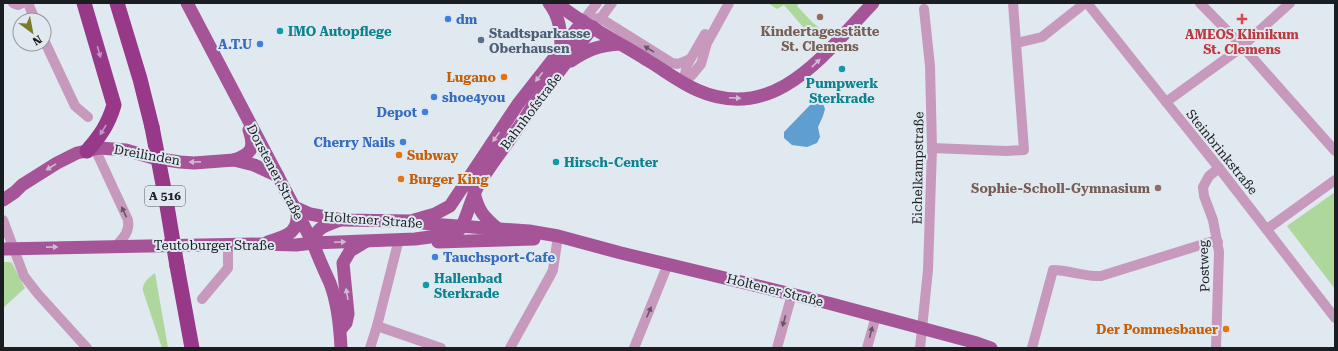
<svg xmlns="http://www.w3.org/2000/svg" width="1338" height="351" viewBox="0 0 1338 351" font-family="'Roboto Serif',serif">
  <style>
    .green { fill: #aed79c }
    .water { fill: #5e9ed0 }
    .lines { fill: none; stroke-linecap: round; stroke-linejoin: round }
    .minor { stroke: #c799bc; stroke-width: 10 }
    .major { stroke: #a55497; stroke-width: 13 }
    .highway { stroke: #973888; stroke-width: 15 }
    .highway-bridge { stroke: #973888; stroke-width: 15 }
    .oneway { fill: #685567 }
    .oneway2 { fill: #bf99c1 }
    .oneway3 { fill: #cebcd5 }
    .education-dot { fill: #8d6e63; stroke: #e0e9f0; stroke-width: 1.5 }
    .shop-dot { fill: #3f7fe0; stroke: #e0e9f0; stroke-width: 1.5 }
    .health-dot { fill: #e0444e; stroke: #e0e9f0; stroke-width: 1.5 }
    .culture-dot { fill: #0f9aa8; stroke: #e0e9f0; stroke-width: 1.5 }
    .service-dot { fill: #5c6f8a; stroke: #e0e9f0; stroke-width: 1.5 }
    .food-dot { fill: #e8710a; stroke: #e0e9f0; stroke-width: 1.5 }
    .labels { text-anchor: middle; dominant-baseline: central; stroke-width: 4; stroke-linejoin: round; paint-order: stroke }
    .shield { fill: #e0e9f0; stroke: #565b5f; stroke-width: 1 }
    .shield-label { font-size: 12px; font-weight: bold; fill: #1b1e21 }
    .shop-label { font-size: 13px; font-weight: bold; fill: #366cbe; stroke: #e0e9f0; text-anchor: start }
    .culture-label { font-size: 13px; font-weight: bold; fill: #0d838f; stroke: #e0e9f0; text-anchor: start }
    .education-label { font-size: 13px; font-weight: bold; fill: #785e54; stroke: #e0e9f0 }
    .service-label { font-size: 13px; font-weight: bold; fill: #4e5e75; stroke: #e0e9f0; text-anchor: start }
    .health-label { font-size: 13px; font-weight: bold; fill: #be3a42; stroke: #e0e9f0 }
    .food-label { font-size: 13px; font-weight: bold; fill: #c56008; stroke: #e0e9f0; text-anchor: end }
    .street-label { font-size: 13px; fill: #1b1e21; stroke: #e0e9f0 }
  </style>
  <rect width="100%" height="100%" fill="#e0e9f0"/>
  <!-- green -->
  <g class="green">
    <polygon points="768,3 799,3 797,6 812,22 824,32 818,39 804,28 784,5 777,9"/>
    <polygon points="1335,192 1335,289 1287,226"/>
    <polygon points="3,262 10,262 12,263 25,288 3,308"/>
    <path d="M155 273 168 348H162L143 291C142 282 149 278 155 273Z"/>
  </g>
  <!-- water -->
  <polygon class="water" points="822,101 825,109 823,116 818,127 820,137 817,143 807,147 792,145 784,138 784,132 813,102"/>
  <g class="lines">
    <!-- minor -->
    <g class="minor">
      <polyline points="13,3 18,5 22,3"/>
      <polyline points="28,3 35,20"/>
      <polyline points="1087,3 1166,102 1219,168 1335,318"/>
      <polyline points="1200,3 1242,46 1335,151"/>
      <polyline points="583,21 600,18 672,63 678,64 690,59"/>
      <polyline points="583,21 597,3"/>
      <polyline points="597,23 612,3"/>
      <polyline points="44,40 75,106 88,117"/>
      <polyline points="1017,43 1042,37 1080,7 1084,3"/>
      <polyline points="683,83 692,75 701,64 707,43 729,3"/>
      <polyline points="683,83 687,65 705,34"/>
      <polyline points="1166,102 1238,50 1290,3"/>
      <polyline points="932,148 1006,151 1024,150 1013,3"/>
      <path d="M95 149 128 220C130 232 123 238 116 246"/>
      <polyline points="3,220 24,276 38,294 87,348"/>
      <polyline points="1267,229 1335,180"/>
      <polyline points="202,299 228,268 228,245"/>
      <polyline points="377,326 441,348"/>
      <polyline points="370,348 377,326 399,239"/>
      <polyline points="510,348 550,276 553,270 558,236"/>
      <polyline points="634,348 668,264"/>
      <polyline points="777,348 792,294"/>
      <polyline points="867,348 876,316"/>
      <polyline points="920,348 928,270 932,148 930,66 924,9"/>
      <path d="M1032 348 1053 270C1069 270 1085 277 1101 276L1210 242H1218"/>
      <polyline points="1216,348 1219,252 1213,220 1204,196 1203,187 1209,176 1219,168"/>
    </g>
    <!-- major -->
    <g class="major">
      <path d="M187 3 313 243C318 257 324 270 330 283 338 304 340 326 341 348"/>
      <path d="M549 3C560 17 561 32 561 49"/>
      <path d="M557 3C584 26 618 41 647 60 664 70 679 82 697 90 775 125 825 53 873 3"/>
      <path d="M571 61C588 49 598 46 619 44"/>
      <path d="M234 160C252 154 255 148 249 130"/>
      <path d="M474 192C478 211 484 217 498 229"/>
      <polyline points="3,200 15,192 22,185 57,163 77,153 100,148 126,150 153,158 180,162 194,163 234,160 254,165 278,176"/>
      <polyline points="294,207 310,214 342,220 411,221 430,224 529,231 558,236 621,253 828,303 977,343 991,348"/>
      <polyline points="414,220 435,214 450,206 518,104 583,21"/>
      <path d="M268 242C285 236 299 234 297 213"/>
      <polyline points="438,242 534,239"/>
      <path d="M313 243C316 226 326 226 340 220"/>
      <path d="M3 249 148 246 262 244 296 245 313 243 415 239 445 235 455 232 459 230 462 226C468 213 471 199 478 186 494 158 516 134 532 107L593 27"/>
      <polyline points="340,330 346,323 348,314 343,263 350,251 365,242"/>
    </g>
    <!-- highway -->
    <g class="highway">
      <path d="M84 3 114 105C108 125 100 136 87 151"/>
      <polyline points="117,3 140,79 152,127"/>
      <polyline points="177,266 192,348"/>
    </g>
    <!-- highway-bridge -->
    <polyline class="highway-bridge" points="152,127 166,200 177,266"/>
  </g>
  <!-- one-way arrows -->
  <defs><path id="oneway-solid" d="M-6-.8H1V-3.2L6.5 0L1 3.2V.8H-6Z"/></defs>
  <g class="oneway">
    <use href="#oneway-solid" transform="translate(649 49) rotate(-148)"/>
    <use href="#oneway-solid" transform="translate(124 212) rotate(-115)"/>
    <use href="#oneway-solid" transform="translate(649 312) rotate(-67)"/>
    <use href="#oneway-solid" transform="translate(784 321) rotate(106)"/>
    <use href="#oneway-solid" transform="translate(871 332) rotate(-75)"/>
  </g>
  <g class="oneway2">
    <use href="#oneway-solid" transform="translate(99 52) rotate(74)"/>
    <use href="#oneway-solid" transform="translate(103 130) rotate(122)"/>
  </g>
  <g class="oneway3">
    <use href="#oneway-solid" transform="translate(816 63) rotate(-44)"/>
    <use href="#oneway-solid" transform="translate(539 77) rotate(128)"/>
    <use href="#oneway-solid" transform="translate(735 98) rotate(2)"/>
    <use href="#oneway-solid" transform="translate(496 137) rotate(125)"/>
    <use href="#oneway-solid" transform="translate(195 162) rotate(179)"/>
    <use href="#oneway-solid" transform="translate(51 167) rotate(148)"/>
    <use href="#oneway-solid" transform="translate(340 242) rotate(-2)"/>
    <use href="#oneway-solid" transform="translate(52 247) rotate(-1)"/>
    <use href="#oneway-solid" transform="translate(347 294) rotate(-100)"/>
  </g>
  <!-- markers -->
  <g class="education-dot">
    <circle cx="820" cy="17" r="4"/>
    <circle cx="1158" cy="188" r="4"/>
  </g>
  <g class="shop-dot">
    <circle cx="448" cy="19" r="4"/>
    <circle cx="260" cy="44" r="4"/>
    <circle cx="434" cy="97" r="4"/>
    <circle cx="425" cy="112" r="4"/>
    <circle cx="403" cy="142" r="4"/>
    <circle cx="435" cy="257" r="4"/>
  </g>
  <path class="health-dot" d="M1240 13h4v4h4v4h-4v4h-4v-4h-4v-4h4z"/>
  <g class="culture-dot">
    <circle cx="280" cy="31" r="4"/>
    <circle cx="842" cy="69" r="4"/>
    <circle cx="556" cy="162" r="4"/>
    <circle cx="426" cy="285" r="4"/>
  </g>
  <circle class="service-dot" cx="481" cy="40" r="4"/>
  <g class="food-dot">
    <circle cx="504" cy="77" r="4"/>
    <circle cx="399" cy="155" r="4"/>
    <circle cx="401" cy="179" r="4"/>
    <circle cx="1226" cy="329" r="4"/>
  </g>
  <g class="labels">
    <!-- shield labels -->
    <rect class="shield" x="145" y="186" width="40" height="20" rx="3"/>
    <g class="shield-label">
      <text x="165" y="196">A 516</text>
    </g>
    <!-- shop labels -->
    <g class="shop-label">
      <text x="456" y="19">dm</text>
      <text x="252" y="44" text-anchor="end">A.T.U</text>
      <text x="442" y="97">shoe4you</text>
      <text x="417" y="112" text-anchor="end">Depot</text>
      <text x="395" y="142" text-anchor="end">Cherry Nails</text>
      <text x="443" y="257">Tauchsport-Cafe</text>
    </g>
    <!-- culture labels -->
    <g class="culture-label">
      <text x="288" y="31">IMO Autopflege</text>
      <text x="842" y="83" text-anchor="middle">Pumpwerk<tspan x="842" dy="15">Sterkrade</tspan></text>
      <text x="564" y="162">Hirsch-Center</text>
      <text x="434" y="278">Hallenbad<tspan x="434" dy="15">Sterkrade</tspan></text>
    </g>
    <!-- education labels -->
    <g class="education-label">
      <text x="820" y="31">Kindertagesstätte<tspan x="820" dy="15">St. Clemens</tspan></text>
      <text x="1150" y="188" text-anchor="end">Sophie-Scholl-Gymnasium</text>
    </g>
    <!-- service labels -->
    <g class="service-label">
      <text x="489" y="33">Stadtsparkasse<tspan x="489" dy="15">Oberhausen</tspan></text>
    </g>
    <!-- health labels -->
    <g class="health-label">
      <text x="1242" y="34">AMEOS Klinikum<tspan x="1242" dy="15">St. Clemens</tspan></text>
    </g>
    <!-- food labels -->
    <g class="food-label">
      <text x="496" y="77">Lugano</text>
      <text x="407" y="155" text-anchor="start">Subway</text>
      <text x="409" y="179" text-anchor="start">Burger King</text>
      <text x="1218" y="329">Der Pommesbauer</text>
    </g>
    <!-- street labels -->
    <g class="street-label">
      <text transform="translate(531 111) rotate(-53)">Bahnhofstraße</text>
      <text transform="translate(1222 152) rotate(51)">Steinbrinkstraße</text>
      <text transform="translate(147 155) rotate(10)">Dreilinden</text>
      <text transform="translate(918 168) rotate(-89)">Eichelkampstraße</text>
      <text transform="translate(275 172) rotate(62)">Dorstener Straße</text>
      <text transform="translate(373 220) rotate(4)">Holtener Straße</text>
      <text x="214" y="245">Teutoburger Straße</text>
      <text transform="translate(1204 266) rotate(-92)">Postweg</text>
      <text transform="translate(775 290) rotate(14)">Holtener Straße</text>
    </g>
  </g>
  <!-- border -->
  <rect width="1338" height="351" fill="none" stroke="#1b1e21" stroke-width="8"/>
  <!-- north arrow -->
  <g transform="translate(32 32) rotate(148)"><circle r="19" fill="#e0e9f0" stroke="#91989d"/>
  <path d="M0-3L7 15L0 10L-7 15Z" fill="#7b7d26"/>
  <text y="-6" font-size="11" font-weight="bold" text-anchor="middle" fill="#1b1e21">N</text>
  </g>
</svg>
